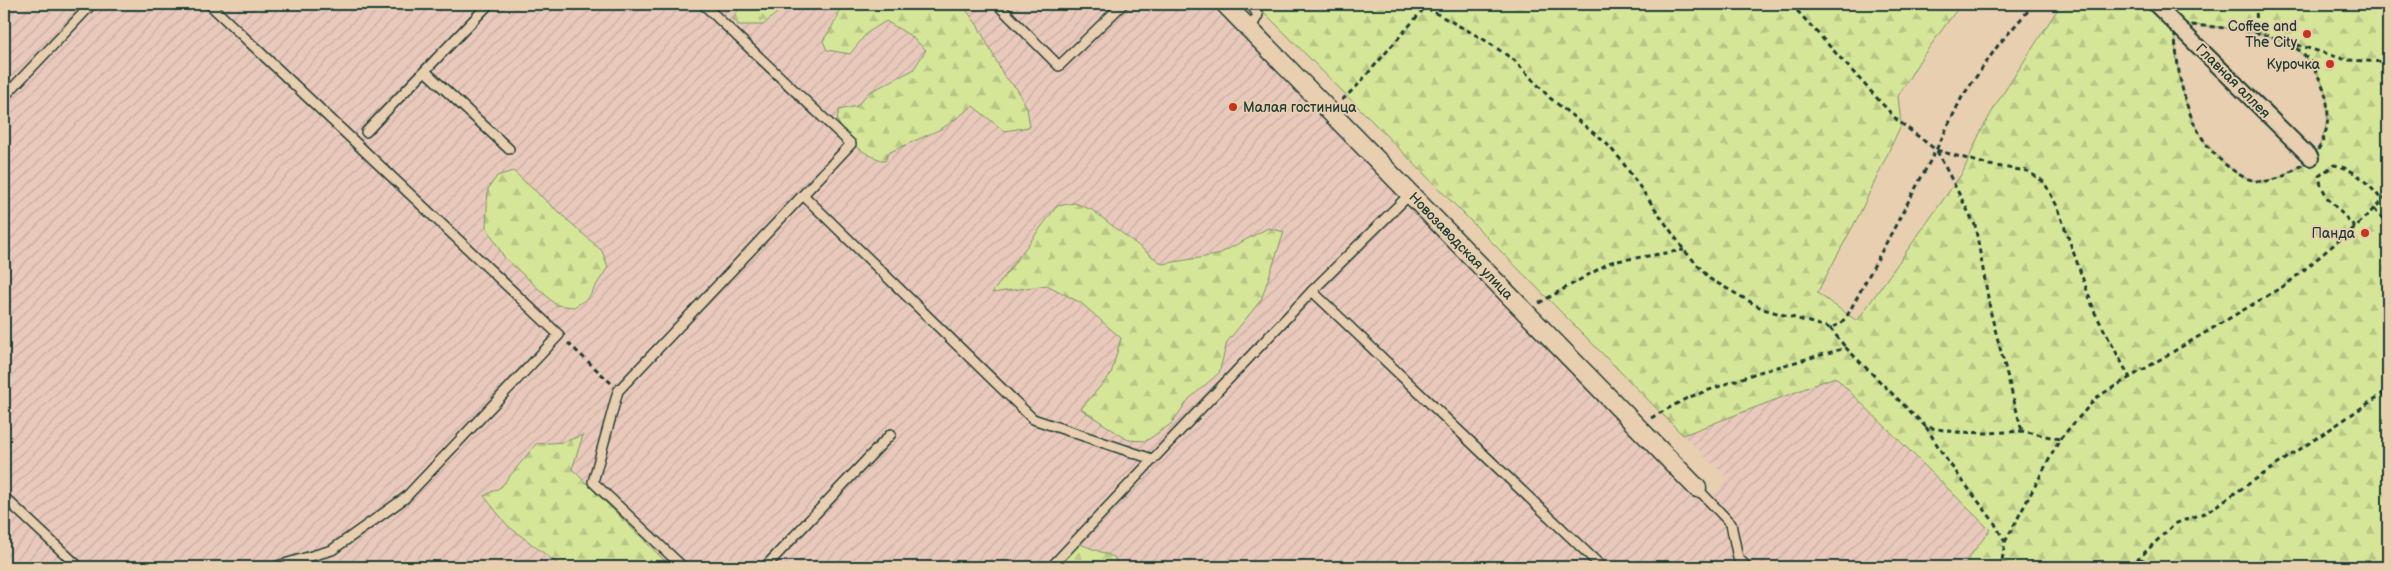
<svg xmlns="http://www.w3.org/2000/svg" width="2392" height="571" viewBox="0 0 2392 571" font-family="'Balsamiq Sans',sans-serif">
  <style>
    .industrial { fill: url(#industrial-furrows) }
    .forest { fill: url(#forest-firs); stroke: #7a9266; fill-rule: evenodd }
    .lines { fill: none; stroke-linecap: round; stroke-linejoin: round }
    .service-casing { stroke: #1f3d34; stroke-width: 12 }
    .pedestrian-casing { stroke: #1f3d34; stroke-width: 18 }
    .minor-casing { stroke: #1f3d34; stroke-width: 21 }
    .path { stroke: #1f3d34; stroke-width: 3; stroke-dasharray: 5 4; stroke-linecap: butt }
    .service { stroke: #e7cfaf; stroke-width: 9 }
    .pedestrian { stroke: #e7cfaf; stroke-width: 14 }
    .minor { stroke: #e7cfaf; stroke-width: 18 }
    .poi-dot { fill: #c8321e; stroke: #e7cfaf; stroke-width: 2 }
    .labels { text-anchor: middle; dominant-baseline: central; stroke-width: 4; stroke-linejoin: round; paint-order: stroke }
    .poi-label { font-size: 14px; fill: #1f3d34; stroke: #e7cfaf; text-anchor: end }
    .street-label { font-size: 14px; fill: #1f3d34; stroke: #e7cfaf }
  </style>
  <defs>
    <pattern id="industrial-furrows" width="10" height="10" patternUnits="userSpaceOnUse" patternTransform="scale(1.25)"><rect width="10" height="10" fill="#e9c9bb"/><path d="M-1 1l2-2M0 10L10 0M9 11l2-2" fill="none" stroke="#c7aea1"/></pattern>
    <pattern id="forest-firs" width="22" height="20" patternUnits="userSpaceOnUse" patternTransform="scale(1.25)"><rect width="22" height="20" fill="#d6e699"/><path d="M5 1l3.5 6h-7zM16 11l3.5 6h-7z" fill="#b7c684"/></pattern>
  </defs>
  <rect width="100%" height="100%" fill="#e7cfaf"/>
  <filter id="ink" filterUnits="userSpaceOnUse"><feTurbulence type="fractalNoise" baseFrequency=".02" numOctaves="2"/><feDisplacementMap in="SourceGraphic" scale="10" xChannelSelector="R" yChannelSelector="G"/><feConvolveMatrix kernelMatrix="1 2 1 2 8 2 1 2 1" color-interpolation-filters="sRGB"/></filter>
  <g filter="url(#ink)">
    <!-- industrial -->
    <polygon class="industrial" points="4,4 1215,4 1704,505 1728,479 1683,435 1835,377 1990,530 1962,567 4,567"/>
    <!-- forest -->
    <g class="forest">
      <polygon points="742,4 787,4 763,25 739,25 733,18"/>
      <path d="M840 4H962L978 26 1004 76 1017 89 1027 108 1030 127 1004 131 973 106 943 128 888 153 885 161C861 154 848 142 837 120L839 110 857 106 868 93 913 70 926 50 911 36 886 21 867 33 850 54 827 50 823 41 838 17Z"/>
      <path d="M1256 4H1966L1958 8 1922 57 1898 96 1901 125 1860 213 1817 293 1857 321 1963 172 1979 135 1997 103 2061 4H2388V567H1962L1990 530 1835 377 1683 435ZM2175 23C2207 27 2250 27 2280 40 2316 56 2338 97 2323 136 2321 144 2316 154 2310 159 2306 163 2300 166 2295 170 2282 178 2267 184 2252 180 2234 175 2220 159 2208 146 2184 119 2173 58 2175 23Z"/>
      <polygon points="513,171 602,251 608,267 588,298 574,307 556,305 504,257 486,226 488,189 497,176"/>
      <polygon points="1075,203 1092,210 1162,264 1217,255 1268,228 1284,232 1261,300 1227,342 1219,373 1189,399 1171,424 1146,441 1128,440 1081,409 1111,374 1121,338 1081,303 1047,285 992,293 1057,206"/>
      <polygon points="583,435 572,469 671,567 562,567 508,526 484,496 501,487 536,444 564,442"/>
      <polygon points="1080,544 1114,557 1118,567 1059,567 1067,555"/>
    </g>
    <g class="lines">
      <!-- service casing -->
      <g class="service-casing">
        <g id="service">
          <polyline points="209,4 559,335 405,498 332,550 274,567"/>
          <polyline points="997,4 1059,66 1123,4"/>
          <polyline points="1250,30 1258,15 1251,4"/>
          <polyline points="425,71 509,149"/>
          <polyline points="4,97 92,4"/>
          <polyline points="366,132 489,4"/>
          <polyline points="803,195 1033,419 1152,459"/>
          <polyline points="1312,291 1602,567"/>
          <polyline points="1697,488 1731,524 1738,558 1747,567"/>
          <polyline points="4,497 79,567"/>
          <polyline points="683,567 593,482 618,391 851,144 703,4"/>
          <polyline points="765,567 891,434"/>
          <polyline points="1051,567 1312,291 1410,194"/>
        </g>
      </g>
      <!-- pedestrian casing -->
      <g class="pedestrian-casing">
        <polyline id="pedestrian" points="2155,4 2311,158"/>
      </g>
      <!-- minor casing -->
      <g class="minor-casing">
        <polyline id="minor" points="1225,4 1697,488"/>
      </g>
      <!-- path -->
      <g class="path">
        <polyline points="1419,4 1483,39 1514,60 1550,98 1606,143 1621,160 1684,250 1710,279 1763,309 1830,328 1840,324 1847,316 1936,150 1962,97 1999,44 2034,4"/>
        <polyline points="1791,4 1897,120 1936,150 1989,165 2027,171 2044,182 2057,206 2095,313 2130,378"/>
        <polyline points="2256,4 2257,33"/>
        <path d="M2174 23C2211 28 2265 27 2296 48 2307 55 2314 67 2319 78 2332 102 2332 139 2310 159 2306 163 2300 166 2295 169 2283 178 2267 184 2252 180 2242 178 2234 171 2226 165 2184 130 2177 74 2174 23Z"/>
        <polyline points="2288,42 2347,60 2388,62"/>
        <polyline points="1342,100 1357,86 1428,4"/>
        <polyline points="1937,151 1975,225 1991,314 2022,431"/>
        <polyline points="2374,209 2388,224"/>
        <path d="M2355 227 2328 199 2321 185 2319 176 2334 165C2356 169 2368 184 2382 200"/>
        <polyline points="1539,303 1611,262 1684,250"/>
        <polyline points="1830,328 1846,348"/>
        <polyline points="568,343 611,383"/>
        <polyline points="1651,418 1687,398 1756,373 1846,348 1926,427 1955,432 1987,433 2022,431 2060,439"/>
        <polyline points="1926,427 1946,459 1994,522 2005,542 2001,567"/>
        <polyline points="2005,542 2060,439 2097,397 2287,284 2355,227 2388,195"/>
        <polyline points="2140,559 2165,567"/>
        <polyline points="2003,564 2015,567"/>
        <polyline points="2130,567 2174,524 2207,512 2388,390"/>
      </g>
      <!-- service -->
      <use href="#service" class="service"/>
      <!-- pedestrian -->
      <use href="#pedestrian" class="pedestrian"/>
      <!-- minor -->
      <use href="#minor" class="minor"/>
    </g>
  </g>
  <!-- markers -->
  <g class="poi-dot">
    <circle cx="2307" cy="34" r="5"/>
    <circle cx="2330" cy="64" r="5"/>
    <circle cx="1233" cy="107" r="5"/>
    <circle cx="2365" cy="233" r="5"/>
  </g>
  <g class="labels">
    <!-- poi labels -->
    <g class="poi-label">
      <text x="2297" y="26">Coffee and<tspan x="2297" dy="16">The City</tspan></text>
      <text x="2320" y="64">Курочка</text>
      <text x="1243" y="107" text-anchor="start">Малая гостиница</text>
      <text x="2355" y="233">Панда</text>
    </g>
    <!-- street labels -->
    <g class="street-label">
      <text transform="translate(2233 81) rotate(45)">Главная аллея</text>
      <text transform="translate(1461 246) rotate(46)">Новозаводская улица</text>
    </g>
  </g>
  <!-- margin -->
  <rect width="2392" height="571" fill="none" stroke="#e7cfaf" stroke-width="20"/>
  <rect x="10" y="10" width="2372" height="551" fill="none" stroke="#1f3d34" stroke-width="2" filter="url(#ink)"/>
</svg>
